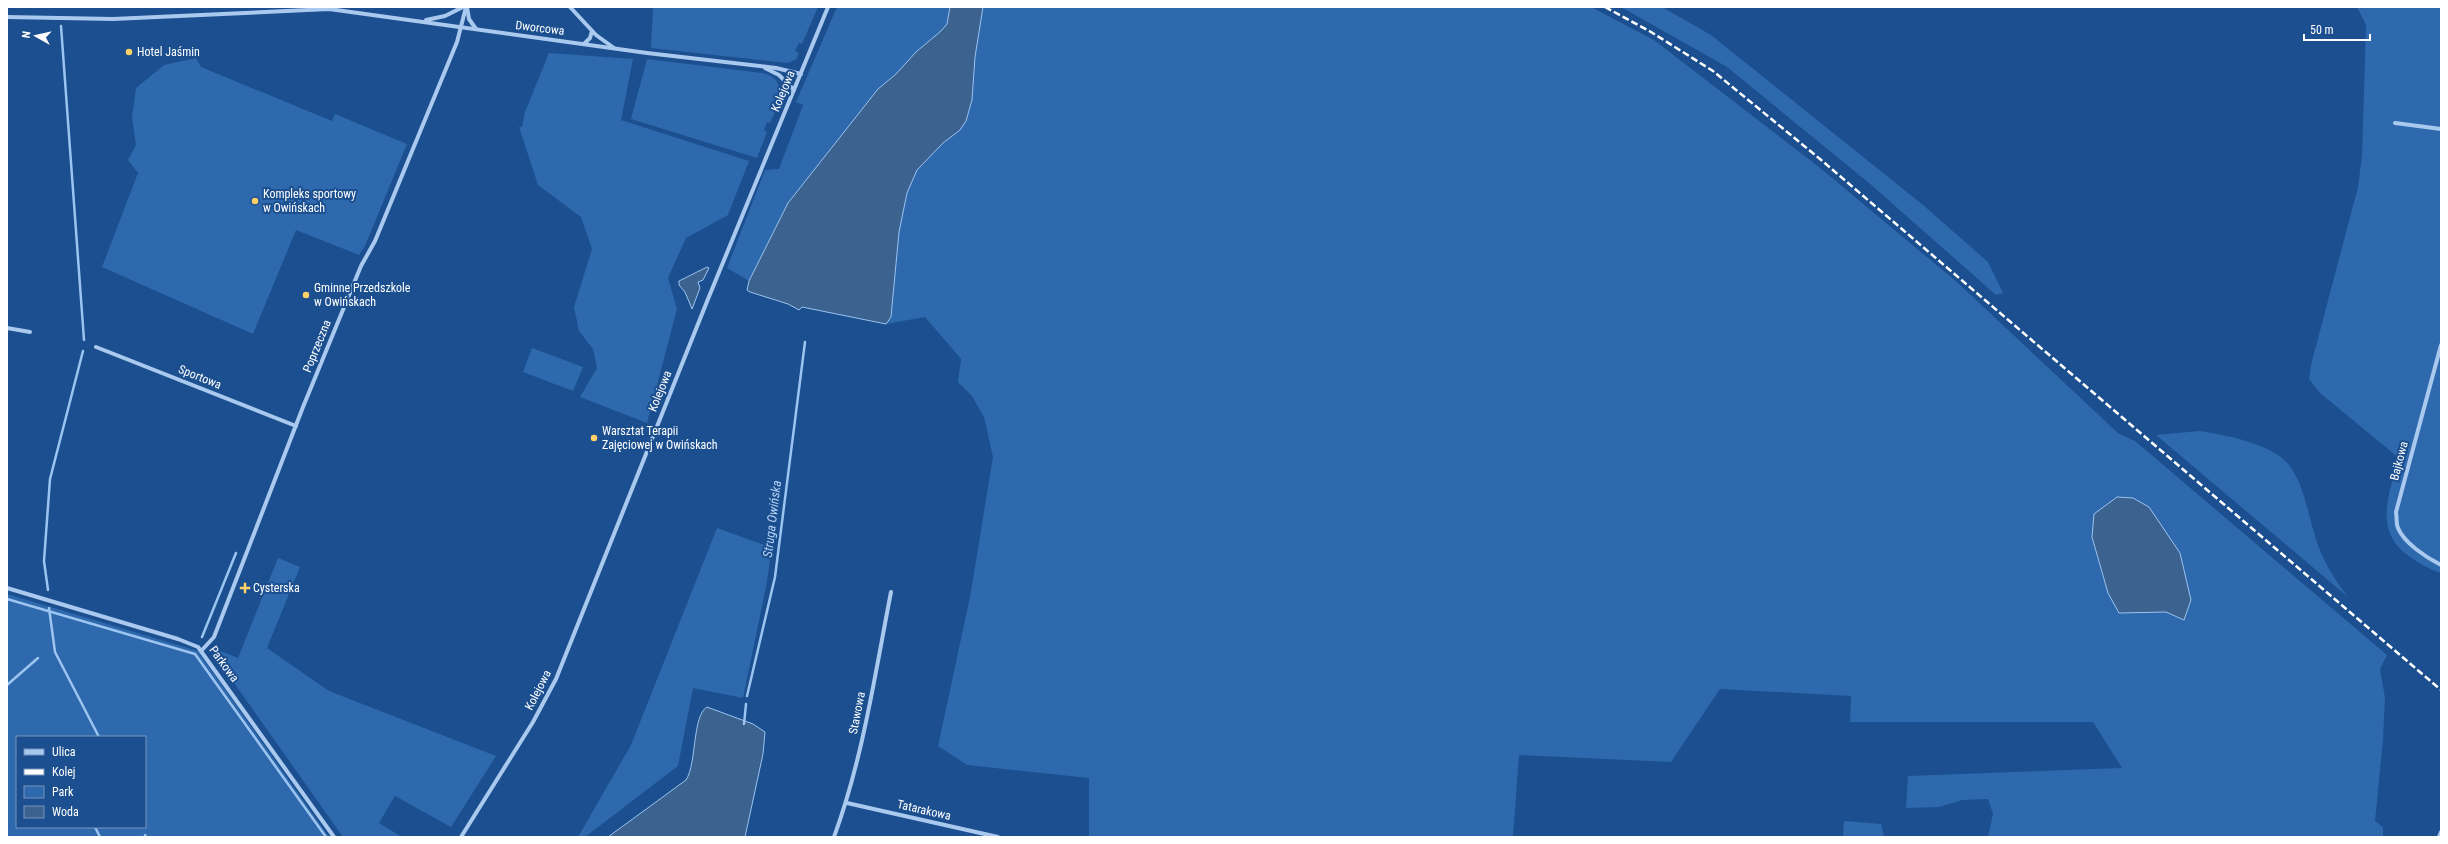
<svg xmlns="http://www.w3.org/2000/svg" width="2448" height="844" viewBox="0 0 2448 844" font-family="'Roboto Condensed',sans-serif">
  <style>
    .green { fill: #2e69ad; fill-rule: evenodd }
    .water { fill: #3c6290; stroke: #9cc4f0 }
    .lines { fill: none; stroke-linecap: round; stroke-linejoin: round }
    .stream { stroke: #9cc4f0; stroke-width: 2.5 }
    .street { stroke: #a9c9ee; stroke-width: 4 }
    .rail { stroke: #fff; stroke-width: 2.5; stroke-dasharray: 7 3; stroke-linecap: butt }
    .poi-dot { fill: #ffd166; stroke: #1b4f8f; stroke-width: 1.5 }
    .labels { text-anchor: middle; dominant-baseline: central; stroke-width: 4; stroke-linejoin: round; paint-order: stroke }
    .street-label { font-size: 12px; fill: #fff; stroke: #1b4f8f }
    .poi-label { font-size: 12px; fill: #fff; stroke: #1b4f8f; text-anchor: start }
    .water-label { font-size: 13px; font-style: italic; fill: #b5d3f5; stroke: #1b4f8f }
  </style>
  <rect width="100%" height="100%" fill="#1b4f8f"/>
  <!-- green -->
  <g class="green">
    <polygon points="653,7 818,7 802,44 799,43 795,51 799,53 796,60 787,63 651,48"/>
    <polygon points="837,7 950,7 947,24 941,31 916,52 896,74 878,89 788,203 749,281 727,268 765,170 779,169 803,105 796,102"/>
    <path d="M983 7H1591L1654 40 1819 167 1958 283 2119 434 2135 441 2387 655 2380 669 2385 698 2383 740 2375 821 2383 827V837H1988L1993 814 1988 799 1962 800 1939 807 1906 808 1908 776 2122 768 2093 722H1850L1851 696 1720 689 1671 762 1519 755 1513 837H1089V778L967 765 938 746 970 597 993 457 984 417 972 396 958 382 961 359 925 317 886 324 891 317C894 278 895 201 918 169 929 154 945 141 960 130ZM2092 537 2180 553 2184 574V620L2166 612 2148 611 2099 558Z"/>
    <polygon points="1621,7 1662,7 1711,35 1923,205 1988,262 2003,293 1996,295 1869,183 1727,67"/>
    <path d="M2357 7H2441V573C2428 569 2417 562 2406 554 2373 528 2390 492 2399 458L2320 393 2309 379 2311 365 2358 187 2362 156 2366 25Z"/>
    <polygon points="549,53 633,59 621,120 749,161 728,215 686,238 668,278 677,309 647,423 580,397 597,368 593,349 579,331 574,307 592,249 581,217 538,185 519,127 522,127 525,112"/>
    <polygon points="196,58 201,67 332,121 335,114 407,144 365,246 359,255 296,230 253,334 102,267 138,173 128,160 136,145 132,117 136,88 164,65"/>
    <path d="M647 59 762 73C790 78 778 106 770 123L767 122 764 130 767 132 757 158 631 119Z"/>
    <polygon points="532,348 583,367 573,391 523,372"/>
    <path d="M2200 431C2227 436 2254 440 2278 455 2304 471 2308 519 2318 545 2325 565 2336 581 2348 597L2156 435Z"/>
    <polygon points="717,528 772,548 766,587 743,698 693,688 678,766 585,837 578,837 631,745"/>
    <polygon points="278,558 300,567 267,648 329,691 496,756 451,827 395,796 379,823 402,837 343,837 215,656 218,650 238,658"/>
    <path d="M7 594 198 651 329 837H7ZM17 737H145V827H17Z"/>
    <polygon points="1844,821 1881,824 1884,837 1843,837"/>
  </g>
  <!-- water -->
  <g class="water">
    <polygon points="950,7 983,7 975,57 972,100 966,121 960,130 943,143 917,170 907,193 899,232 891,317 886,324 802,307 799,310 788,304 750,292 747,290 749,281 788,203 878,89 896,74 916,52 941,31 947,24"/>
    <polygon points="707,267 709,268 703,280 698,282 700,288 692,309 685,292 679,285 679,281"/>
    <polygon points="2117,497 2133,498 2149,507 2180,553 2191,600 2184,620 2166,612 2119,613 2108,593 2092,537 2094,514"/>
    <path d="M707 707 753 724 765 732 763 754 745 837H608L686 780C697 763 692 716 707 707Z"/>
  </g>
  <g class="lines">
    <!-- stream -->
    <g class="stream">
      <polyline points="61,26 84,340"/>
      <polyline points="48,590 44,561 50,479 83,351"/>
      <polyline points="7,599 195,654 326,837"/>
      <polyline points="49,608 55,652 99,737"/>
      <polyline points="202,637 236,553"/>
      <polyline points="7,685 38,658"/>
      <polyline points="747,696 775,577 805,342"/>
      <polyline points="744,724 746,704"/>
      <polyline points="95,827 100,837"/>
      <polyline points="145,835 146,837"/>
    </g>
    <!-- street -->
    <g class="street">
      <polyline points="467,7 469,19 476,29"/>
      <polyline points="570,7 596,35 614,48"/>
      <polyline points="7,17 113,19 329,9 647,53 776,68 801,74"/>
      <polyline points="426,20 445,16 463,7"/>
      <polyline points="584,44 590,38 592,31"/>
      <polyline points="765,68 779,75 794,90"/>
      <polyline points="2395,123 2441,129"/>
      <polyline points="7,328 30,332"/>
      <path d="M2441 345 2396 512C2397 517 2396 524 2398 528 2404 543 2427 558 2441 565"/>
      <polyline points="96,347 296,426"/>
      <polyline points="7,588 178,639 198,647 334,837"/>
      <polyline points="202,650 214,637 303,407 361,266 375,241 457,42 466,7"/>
      <polyline points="847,803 998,837"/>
      <polyline points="461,837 533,722 556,679 708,299 828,7"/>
      <path d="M834 837C863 758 875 674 891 592"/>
      <polyline points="2439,837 2441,832"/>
    </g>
    <!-- rail -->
    <polyline class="rail" points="1605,7 1651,32 1713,71 1820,159 2441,690"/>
  </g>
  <!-- markers -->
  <g class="poi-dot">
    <circle cx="129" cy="52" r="4"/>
    <circle cx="255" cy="201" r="4"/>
    <circle cx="306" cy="295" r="4"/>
    <circle cx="594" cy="438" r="4"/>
    <path d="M243 582h4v4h4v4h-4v4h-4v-4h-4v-4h4z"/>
  </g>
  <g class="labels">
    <!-- street labels -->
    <g class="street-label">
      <text transform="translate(540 28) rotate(7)">Dworcowa</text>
      <text transform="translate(783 91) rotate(-67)">Kolejowa</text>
      <text transform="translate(317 346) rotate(-68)">Poprzeczna</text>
      <text transform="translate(200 377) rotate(22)">Sportowa</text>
      <text transform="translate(660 391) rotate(-68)">Kolejowa</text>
      <text transform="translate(2399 461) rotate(-75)">Bajkowa</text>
      <text transform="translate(224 664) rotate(54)">Parkowa</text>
      <text transform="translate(538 690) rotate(-63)">Kolejowa</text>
      <text transform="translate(857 713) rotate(-79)">Stawowa</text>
      <text transform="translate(924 810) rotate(13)">Tatarakowa</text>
    </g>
    <!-- poi labels -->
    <g class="poi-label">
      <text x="137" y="52">Hotel Jaśmin</text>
      <text x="263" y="194">Kompleks sportowy<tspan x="263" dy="14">w Owińskach</tspan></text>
      <text x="314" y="288">Gminne Przedszkole<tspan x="314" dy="14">w Owińskach</tspan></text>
      <text x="602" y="431">Warsztat Terapii<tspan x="602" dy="14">Zajęciowej w Owińskach</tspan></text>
      <text x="253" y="588">Cysterska</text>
    </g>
    <!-- water labels -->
    <g class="water-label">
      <text transform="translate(772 519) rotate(-83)">Struga Owińska</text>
    </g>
  </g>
  <!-- border -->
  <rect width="2448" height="844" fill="none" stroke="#ffffff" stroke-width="16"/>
  <!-- legend -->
  <rect x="16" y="736" width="130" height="92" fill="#1b4f8f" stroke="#7695bc"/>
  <rect x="24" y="749" width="20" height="6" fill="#a9c9ee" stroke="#7695bc"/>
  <text x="52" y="756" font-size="12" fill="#ffffff">Ulica</text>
  <rect x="24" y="769" width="20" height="6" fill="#ffffff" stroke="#7695bc"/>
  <text x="52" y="776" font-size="12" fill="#ffffff">Kolej</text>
  <rect x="24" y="786" width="20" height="12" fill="#2e69ad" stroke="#7695bc"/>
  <text x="52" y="796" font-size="12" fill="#ffffff">Park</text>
  <rect x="24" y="806" width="20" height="12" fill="#3c6290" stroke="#7695bc"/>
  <text x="52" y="816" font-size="12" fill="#ffffff">Woda</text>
  <!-- north arrow -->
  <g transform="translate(36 36) rotate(278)" stroke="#1b4f8f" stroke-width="3" paint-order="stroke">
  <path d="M0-3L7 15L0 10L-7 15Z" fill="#ffffff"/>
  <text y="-6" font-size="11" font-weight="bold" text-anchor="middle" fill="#ffffff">N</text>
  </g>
  <!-- scale -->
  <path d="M2304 34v6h66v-6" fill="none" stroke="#ffffff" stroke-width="2"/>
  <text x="2310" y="34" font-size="12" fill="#ffffff" stroke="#1b4f8f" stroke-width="3" paint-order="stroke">50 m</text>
</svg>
